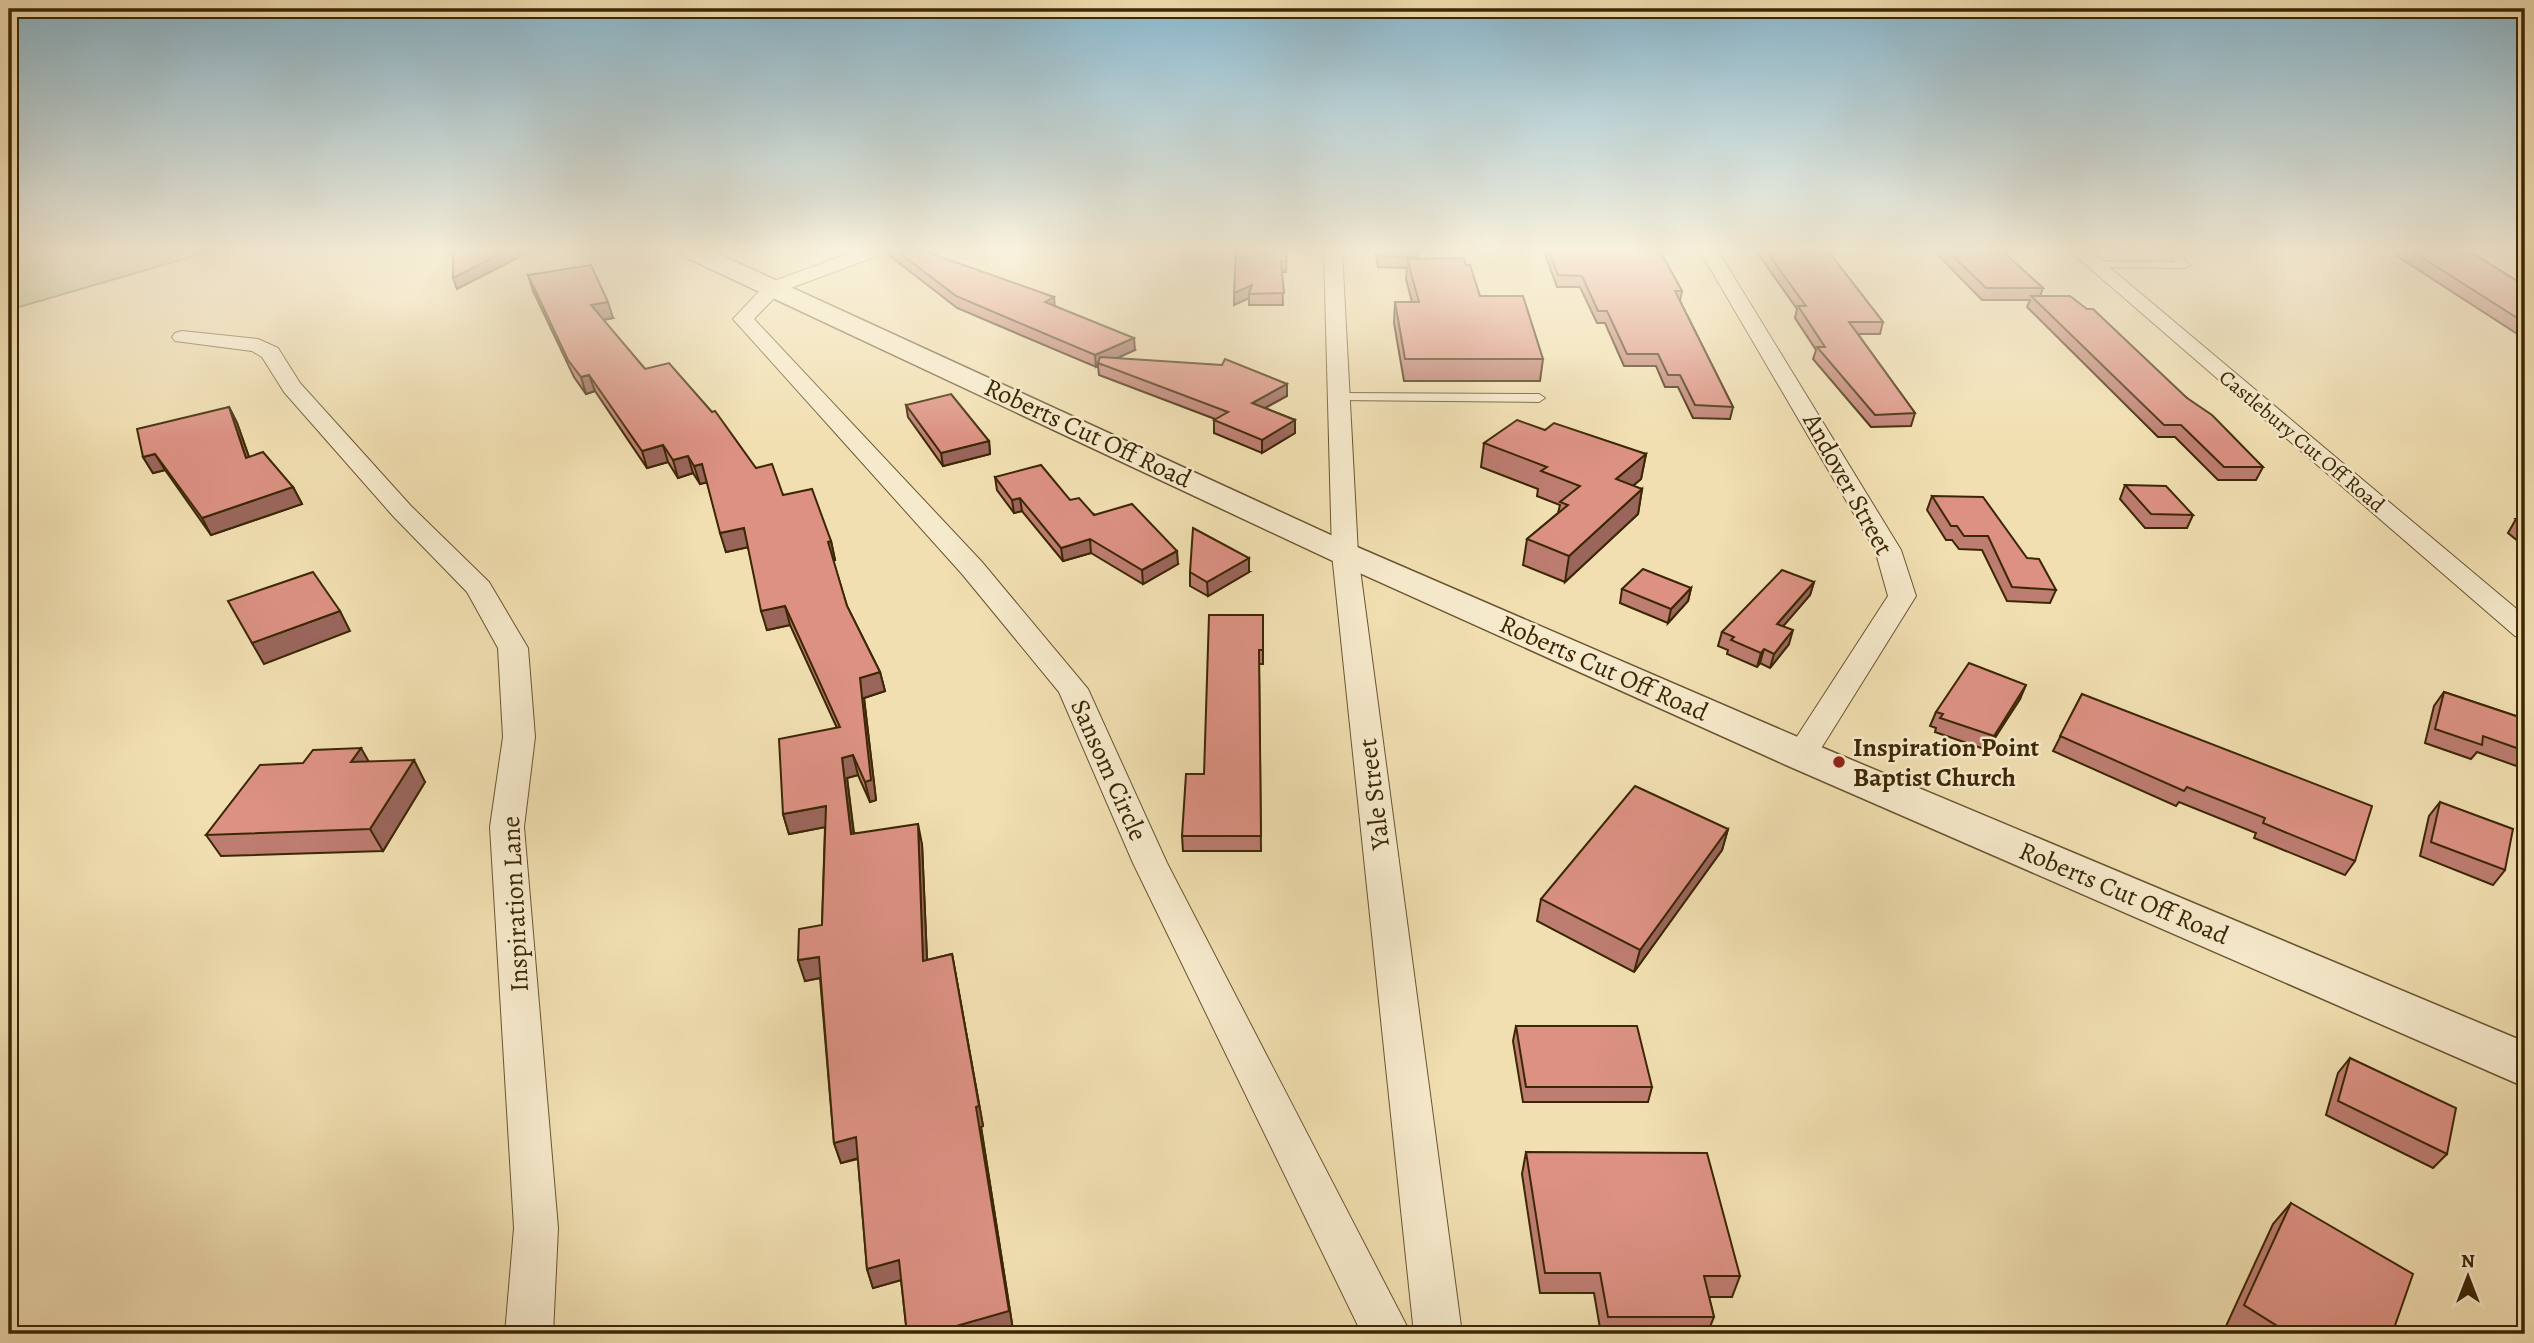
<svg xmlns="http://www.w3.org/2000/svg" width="2534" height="1343" viewBox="0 0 2534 1343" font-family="Alegreya,serif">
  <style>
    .green { fill: #bdc189; stroke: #7c7446; stroke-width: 2 }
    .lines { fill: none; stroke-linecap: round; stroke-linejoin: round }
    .service-casing { stroke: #69552f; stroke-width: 2 }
    .minor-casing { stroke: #69552f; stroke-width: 2 }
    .tertiary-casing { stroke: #69552f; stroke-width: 3 }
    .service { fill: #f6eacc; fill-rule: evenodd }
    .minor { fill: #f6eacc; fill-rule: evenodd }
    .tertiary { fill: #f6eacc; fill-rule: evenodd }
    .wall { fill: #bd7d71; stroke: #3c2704; stroke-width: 2 }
    .shaded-wall { fill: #9a665c; stroke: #3c2704; stroke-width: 2 }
    .building { fill: #dc9183; stroke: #3c2704; stroke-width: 2 }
    .poi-dot { fill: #8f2418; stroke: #f6eacc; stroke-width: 2.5 }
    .labels { text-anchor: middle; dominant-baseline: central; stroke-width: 5; stroke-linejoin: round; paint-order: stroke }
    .far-street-label { font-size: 21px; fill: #3c2704; stroke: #f6eacc }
    .street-label { font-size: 26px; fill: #3c2704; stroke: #f6eacc }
    .poi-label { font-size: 26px; font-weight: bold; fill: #3c2704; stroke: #f6eacc; text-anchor: start }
  </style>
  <rect width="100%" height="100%" fill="#f1dfb1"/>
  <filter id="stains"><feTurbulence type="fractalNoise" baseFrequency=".00286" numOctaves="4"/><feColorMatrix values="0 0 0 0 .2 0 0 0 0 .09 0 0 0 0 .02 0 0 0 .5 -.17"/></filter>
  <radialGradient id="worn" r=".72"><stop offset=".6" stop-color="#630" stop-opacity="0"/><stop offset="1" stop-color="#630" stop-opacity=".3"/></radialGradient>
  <!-- green -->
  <polygon class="green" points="9,251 211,251 9,310"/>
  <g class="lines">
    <!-- service casing -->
    <g class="service-casing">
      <g id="service">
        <polygon points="2165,251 2176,251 2190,265 2185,268 2095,267 2090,264 2095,261 2176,262"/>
        <polygon points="1339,393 1539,394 1545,398 1539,402 1335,400 1335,394"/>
      </g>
    </g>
    <!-- minor casing -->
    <g class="minor-casing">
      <g id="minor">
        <polygon points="855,251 882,251 880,255 780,292 754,319 982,562 1088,689 1167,863 1411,1334 1362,1334 1133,863 1059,692 962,574 733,319 766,284"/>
        <polygon points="1324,251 1342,251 1358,554 1462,1334 1414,1334 1332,554"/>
        <polygon points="1700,251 1718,251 1901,550 1916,596 1812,763 1801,766 1790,763 1785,755 1888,596 1875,550"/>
        <polygon points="2070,251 2090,251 2525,616 2525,639 2515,636"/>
        <polygon points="182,331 258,339 278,348 300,383 411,506 489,582 528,648 535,737 524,827 558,1228 553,1334 505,1334 514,1228 490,827 503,737 498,648 467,592 393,516 284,392 262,357 252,351 175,341 172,337 175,333"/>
      </g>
    </g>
    <!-- tertiary casing -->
    <g class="tertiary-casing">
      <polygon id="tertiary" points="680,251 712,251 1357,547 1816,745 2525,1042 2525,1087 1786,765 1333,561 683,256"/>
    </g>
    <!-- service -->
    <use href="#service" class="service"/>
    <!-- minor -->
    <use href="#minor" class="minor"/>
    <!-- tertiary -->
    <use href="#tertiary" class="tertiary"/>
  </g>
  <!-- wall -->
  <g class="wall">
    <polygon points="890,251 924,251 1055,306 1135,350 1117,358 1287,384 1287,396 1265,408 1295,420 1295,433 1262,453 1214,433 1214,420 1215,419 1099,375 1098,366 1096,367 957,308 890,256"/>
    <polygon points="1287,251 1286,272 1282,272 1283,305 1249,305 1249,298 1234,305 1234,293"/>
    <polygon points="1375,251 1417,251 1418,258 1466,265 1480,296 1543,359 1540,381 1404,381 1394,323 1395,302 1412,302 1406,279 1407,268 1378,267"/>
    <polygon points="1544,251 1660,251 1682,291 1680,301 1733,407 1730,419 1693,418 1678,387 1665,387 1656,366 1624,366 1605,323 1597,323 1580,287 1557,287"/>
    <polygon points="1756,251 1828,251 1883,322 1880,334 1858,334 1915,413 1911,426 1871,427 1813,359 1816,350 1795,318 1797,309"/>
    <polygon points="1934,251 2002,251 2043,288 2040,296 2187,398 2263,467 2256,480 2218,480 2175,437 2158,437 2027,307 2030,300 1982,300"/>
    <polygon points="2190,251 2267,251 2266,252"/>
    <polygon points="2399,251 2469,251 2525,286 2525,339 2397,256"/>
    <polygon points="528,275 613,318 603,320 645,369 756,468 831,541 835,560 833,560 847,606 880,672 885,691 864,698 876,800 870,802 858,775 847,778 854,833 922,844 927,960 952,954 983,1126 981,1127 1013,1330 1000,1334 907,1334 901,1280 873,1288 867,1269 858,1159 841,1163 834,1143 820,978 805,981 822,925 825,827 789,834 783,814 837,728 790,625 767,630 748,547 726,552 707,482 700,484 693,473 678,478 668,462 647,468 595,391 586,394 574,377 533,291"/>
    <polygon points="906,405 989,441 990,454 943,466 908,417"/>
    <polygon points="229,407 237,423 249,457 293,487 302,504 211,535 165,470 153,473 143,457"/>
    <polygon points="1545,430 1646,454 1641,479 1633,486 1642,489 1638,514 1565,582 1523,565 1527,539 1558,513 1560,505 1537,496 1538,489 1481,467 1484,443"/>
    <polygon points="995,477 1070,500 1178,564 1143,584 1091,553 1063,561 1022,511 1014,513 997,490"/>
    <polygon points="2125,485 2193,515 2187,528 2145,528 2120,499"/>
    <polygon points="1932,496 2027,558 2056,590 2050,603 2007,601 1982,550 1959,549 1952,540 1946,540 1927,510"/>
    <polygon points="2516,519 2525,519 2525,547 2508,533"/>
    <polygon points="1190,572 1249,572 1208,596 1190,586"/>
    <polygon points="1814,582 1810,595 1783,626 1789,644 1770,668 1760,663 1757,667 1727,654 1728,650 1718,646 1722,632"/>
    <polygon points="1691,588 1688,601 1668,623 1620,603 1622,589"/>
    <polygon points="1263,615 1263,664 1259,664 1261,851 1183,851 1182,836"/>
    <polygon points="2444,692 2525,719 2525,769 2477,752 2471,759 2425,743 2434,706"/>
    <polygon points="2082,694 2355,861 2345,875 2254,838 2256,833 2179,802 2176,806 2053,751"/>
    <polygon points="2020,699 1987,750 1935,732 1936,728 1930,726 1936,712"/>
    <polygon points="368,762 425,782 383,851 221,856 206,835"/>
    <polygon points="2440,802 2505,870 2493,885 2420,856 2429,816"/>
    <polygon points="1728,829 1722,850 1634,972 1537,921 1541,899"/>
    <polygon points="1516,1026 1652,1087 1648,1102 1523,1102 1513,1041"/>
    <polygon points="2350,1058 2447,1154 2433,1168 2326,1115 2338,1073"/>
    <polygon points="1526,1152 1740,1276 1732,1297 1709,1297 1714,1317 1707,1334 1601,1334 1594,1293 1540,1293 1522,1174"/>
    <polygon points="2291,1203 2392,1334 2239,1334 2226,1326 2273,1224"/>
  </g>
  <!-- shaded-wall -->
  <g class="shaded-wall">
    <polygon points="505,251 531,251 457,289 453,278"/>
    <polygon points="1252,285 1249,294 1249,298 1234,305 1234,293"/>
    <polygon points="1054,297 1055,309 1045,302"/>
    <polygon points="608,302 613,318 596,321 591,305"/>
    <polygon points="1134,338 1135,350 1102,365 1098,363 1098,366 1096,367 1095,355"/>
    <polygon points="589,375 595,391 586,394 581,377"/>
    <polygon points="1287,384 1287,396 1252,415 1252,403"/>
    <polygon points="229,407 237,423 255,474 246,458"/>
    <polygon points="1295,420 1295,433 1262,453 1262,440"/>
    <polygon points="989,441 990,454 943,466 941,453"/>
    <polygon points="663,445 668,462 647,468 642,451"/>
    <polygon points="155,454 165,470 153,473 143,457"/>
    <polygon points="1646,454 1641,479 1611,504 1616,479"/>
    <polygon points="688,456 693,473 678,478 673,460"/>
    <polygon points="702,464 708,482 700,484 694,466"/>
    <polygon points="293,487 302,504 211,535 202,518"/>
    <polygon points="1642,489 1638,514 1565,582 1569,556"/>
    <polygon points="1020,498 1022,511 1014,513 1012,500"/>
    <polygon points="744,528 749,547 726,552 720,533"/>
    <polygon points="1090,539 1091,553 1063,561 1061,548"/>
    <polygon points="831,541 835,560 832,560 828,542"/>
    <polygon points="1177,551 1178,564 1143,584 1142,570"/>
    <polygon points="1249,558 1249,572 1208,596 1207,582"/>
    <polygon points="1814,582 1810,595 1773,638 1777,624"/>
    <polygon points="1691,588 1688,601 1668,623 1671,609"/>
    <polygon points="785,606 790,625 767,630 761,611"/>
    <polygon points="340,611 350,631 264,664 252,643"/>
    <polygon points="1793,630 1789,644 1770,668 1774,654"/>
    <polygon points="1764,649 1760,663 1757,667 1761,653"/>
    <polygon points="880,672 885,691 864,698 876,800 870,802 865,782 860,678"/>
    <polygon points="2026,685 2020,699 1987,750 1994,736"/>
    <polygon points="361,748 373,769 351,762"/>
    <polygon points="853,755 858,775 847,778 856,854 851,834 842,758"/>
    <polygon points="414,760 425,782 383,851 370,829"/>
    <polygon points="826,806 831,826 789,834 783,814"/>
    <polygon points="918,824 922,844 928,981 923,961"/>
    <polygon points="1728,829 1722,850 1634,972 1640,950"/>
    <polygon points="952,954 983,1126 981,1127 1013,1330 1000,1334 940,1334"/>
    <polygon points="819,957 825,977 805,981 798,960"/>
    <polygon points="856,1137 862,1157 841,1163 834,1143"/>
    <polygon points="899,1260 905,1279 873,1288 867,1269"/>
  </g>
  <!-- building -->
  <g class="building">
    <polygon points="453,251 505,251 453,278"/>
    <polygon points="897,251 924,251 1054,297 1045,302 1134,338 1095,355 956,296"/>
    <polygon points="1236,251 1287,251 1286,261 1281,261 1284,293 1249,294 1252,285 1234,293"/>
    <polygon points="1377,251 1417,251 1418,257 1378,256"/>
    <polygon points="1549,251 1660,251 1682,291 1675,291 1733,407 1695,405 1680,375 1668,375 1658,354 1627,354 1607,311 1598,311 1582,276 1558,275"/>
    <polygon points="1766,251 1828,251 1883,322 1849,322 1915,413 1875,415 1817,347 1825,347 1798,306 1806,306"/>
    <polygon points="1948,251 2002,251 2043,288 1986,288"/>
    <polygon points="2412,251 2469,251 2525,286 2525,323"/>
    <polygon points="1464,258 1466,265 1470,265 1480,296 1523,296 1543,359 1405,359 1395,302 1419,302 1407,259"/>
    <polygon points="591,265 608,302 591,305 645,369 669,363 712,412 715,411 756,468 772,464 783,495 812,489 831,541 828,542 847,606 880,672 860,678 871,780 865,782 853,755 842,758 851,834 918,824 923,961 952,954 979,1106 976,1107 1009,1311 939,1331 940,1334 907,1334 899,1260 867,1269 856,1137 834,1143 819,957 798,960 799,929 822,925 826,806 783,814 779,739 840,727 785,606 761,611 744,528 720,533 702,464 694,466 688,456 673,460 663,445 642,451 589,375 581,377 568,360 528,275"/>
    <polygon points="2031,296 2070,296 2087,309 2093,309 2187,398 2212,415 2263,467 2224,467 2181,425 2164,425"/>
    <polygon points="1100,357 1222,365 1225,359 1287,384 1252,403 1295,420 1262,440 1214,420 1228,412 1098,363"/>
    <polygon points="951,394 989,441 941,453 906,405"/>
    <polygon points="229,407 246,458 263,452 293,487 202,518 155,454 143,457 137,429"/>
    <polygon points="1517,420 1545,430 1554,423 1646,454 1616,479 1642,489 1569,556 1527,539 1568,505 1560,502 1580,486 1541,471 1547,467 1484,443"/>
    <polygon points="1041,465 1070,500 1079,498 1094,515 1132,504 1177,551 1142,570 1090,539 1061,548 1020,498 1012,500 995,477"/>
    <polygon points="2125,485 2166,486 2193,515 2151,514"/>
    <polygon points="1932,496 1983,497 2027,558 2039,559 2056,590 2012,587 1988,536 1964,536 1957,526 1951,526"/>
    <polygon points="2516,519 2525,519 2525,526"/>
    <polygon points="1193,528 1249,558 1207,582 1190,572"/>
    <polygon points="1643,569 1691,588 1671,609 1622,589"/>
    <polygon points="1782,570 1814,582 1777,624 1793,630 1774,654 1764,649 1761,653 1731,640 1734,637 1722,632"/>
    <polygon points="313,572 340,611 252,643 228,601"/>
    <polygon points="1209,615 1263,615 1263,650 1259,650 1261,836 1182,836 1186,774 1204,774"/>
    <polygon points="1969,663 2026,685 1994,736 1940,718 1943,714 1936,712"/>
    <polygon points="2444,692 2525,719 2525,751 2483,736 2482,745 2435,729"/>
    <polygon points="2082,694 2372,806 2355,861 2263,823 2265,818 2187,787 2184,791 2060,736"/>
    <polygon points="361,748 351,762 414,760 370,829 206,835 260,765 303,763 313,750"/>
    <polygon points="1635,786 1728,829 1640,950 1541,899"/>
    <polygon points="2440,802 2513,829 2505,870 2431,842"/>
    <polygon points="1516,1026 1637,1026 1652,1087 1526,1087"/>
    <polygon points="2350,1058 2456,1108 2447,1154 2338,1101"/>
    <polygon points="1526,1152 1707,1153 1740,1276 1704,1276 1714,1317 1608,1317 1600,1273 1545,1273"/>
    <polygon points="2291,1203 2413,1274 2392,1334 2290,1334 2244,1305"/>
  </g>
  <!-- sky -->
  <linearGradient id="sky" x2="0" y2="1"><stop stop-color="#89b8cf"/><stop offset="0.57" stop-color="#f9f1dc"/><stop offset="1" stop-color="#f9f1dc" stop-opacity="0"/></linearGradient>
  <rect width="2534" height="439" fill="url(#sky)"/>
  <!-- markers -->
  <circle class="poi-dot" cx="1839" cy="762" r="7"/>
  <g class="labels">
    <!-- far-street labels -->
    <g class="far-street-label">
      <text transform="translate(2302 441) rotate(40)">Castlebury Cut Off Road</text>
    </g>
    <!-- street labels -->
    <g class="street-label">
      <text transform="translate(1088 433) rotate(25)">Roberts Cut Off Road</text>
      <text transform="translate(1848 484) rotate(61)">Andover Street</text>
      <text transform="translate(1604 668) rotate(24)">Roberts Cut Off Road</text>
      <text transform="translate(1109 770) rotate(66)">Sansom Circle</text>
      <text transform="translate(1374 794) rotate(-97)">Yale Street</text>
      <text transform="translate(2124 893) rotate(23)">Roberts Cut Off Road</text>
      <text transform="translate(515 904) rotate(-93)">Inspiration Lane</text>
    </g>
    <!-- poi labels -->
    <g class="poi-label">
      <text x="1853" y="747">Inspiration Point<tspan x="1853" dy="30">Baptist Church</tspan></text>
    </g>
  </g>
  <!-- margin -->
  <rect width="2534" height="1343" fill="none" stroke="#f1dfb1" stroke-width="35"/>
  <rect x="10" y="10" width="2513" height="1322" fill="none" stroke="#3c2704" stroke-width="3.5"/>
  <rect x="18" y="18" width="2499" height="1308" fill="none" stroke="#3c2704" stroke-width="2"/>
  <!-- north arrow -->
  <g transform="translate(2468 1277)" stroke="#f6eacc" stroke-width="5" paint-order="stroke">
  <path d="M0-5L12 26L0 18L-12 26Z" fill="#3c2704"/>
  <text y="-10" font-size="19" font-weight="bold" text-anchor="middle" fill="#3c2704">N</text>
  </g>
  <rect width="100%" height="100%" filter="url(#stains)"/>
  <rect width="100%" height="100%" fill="url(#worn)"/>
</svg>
